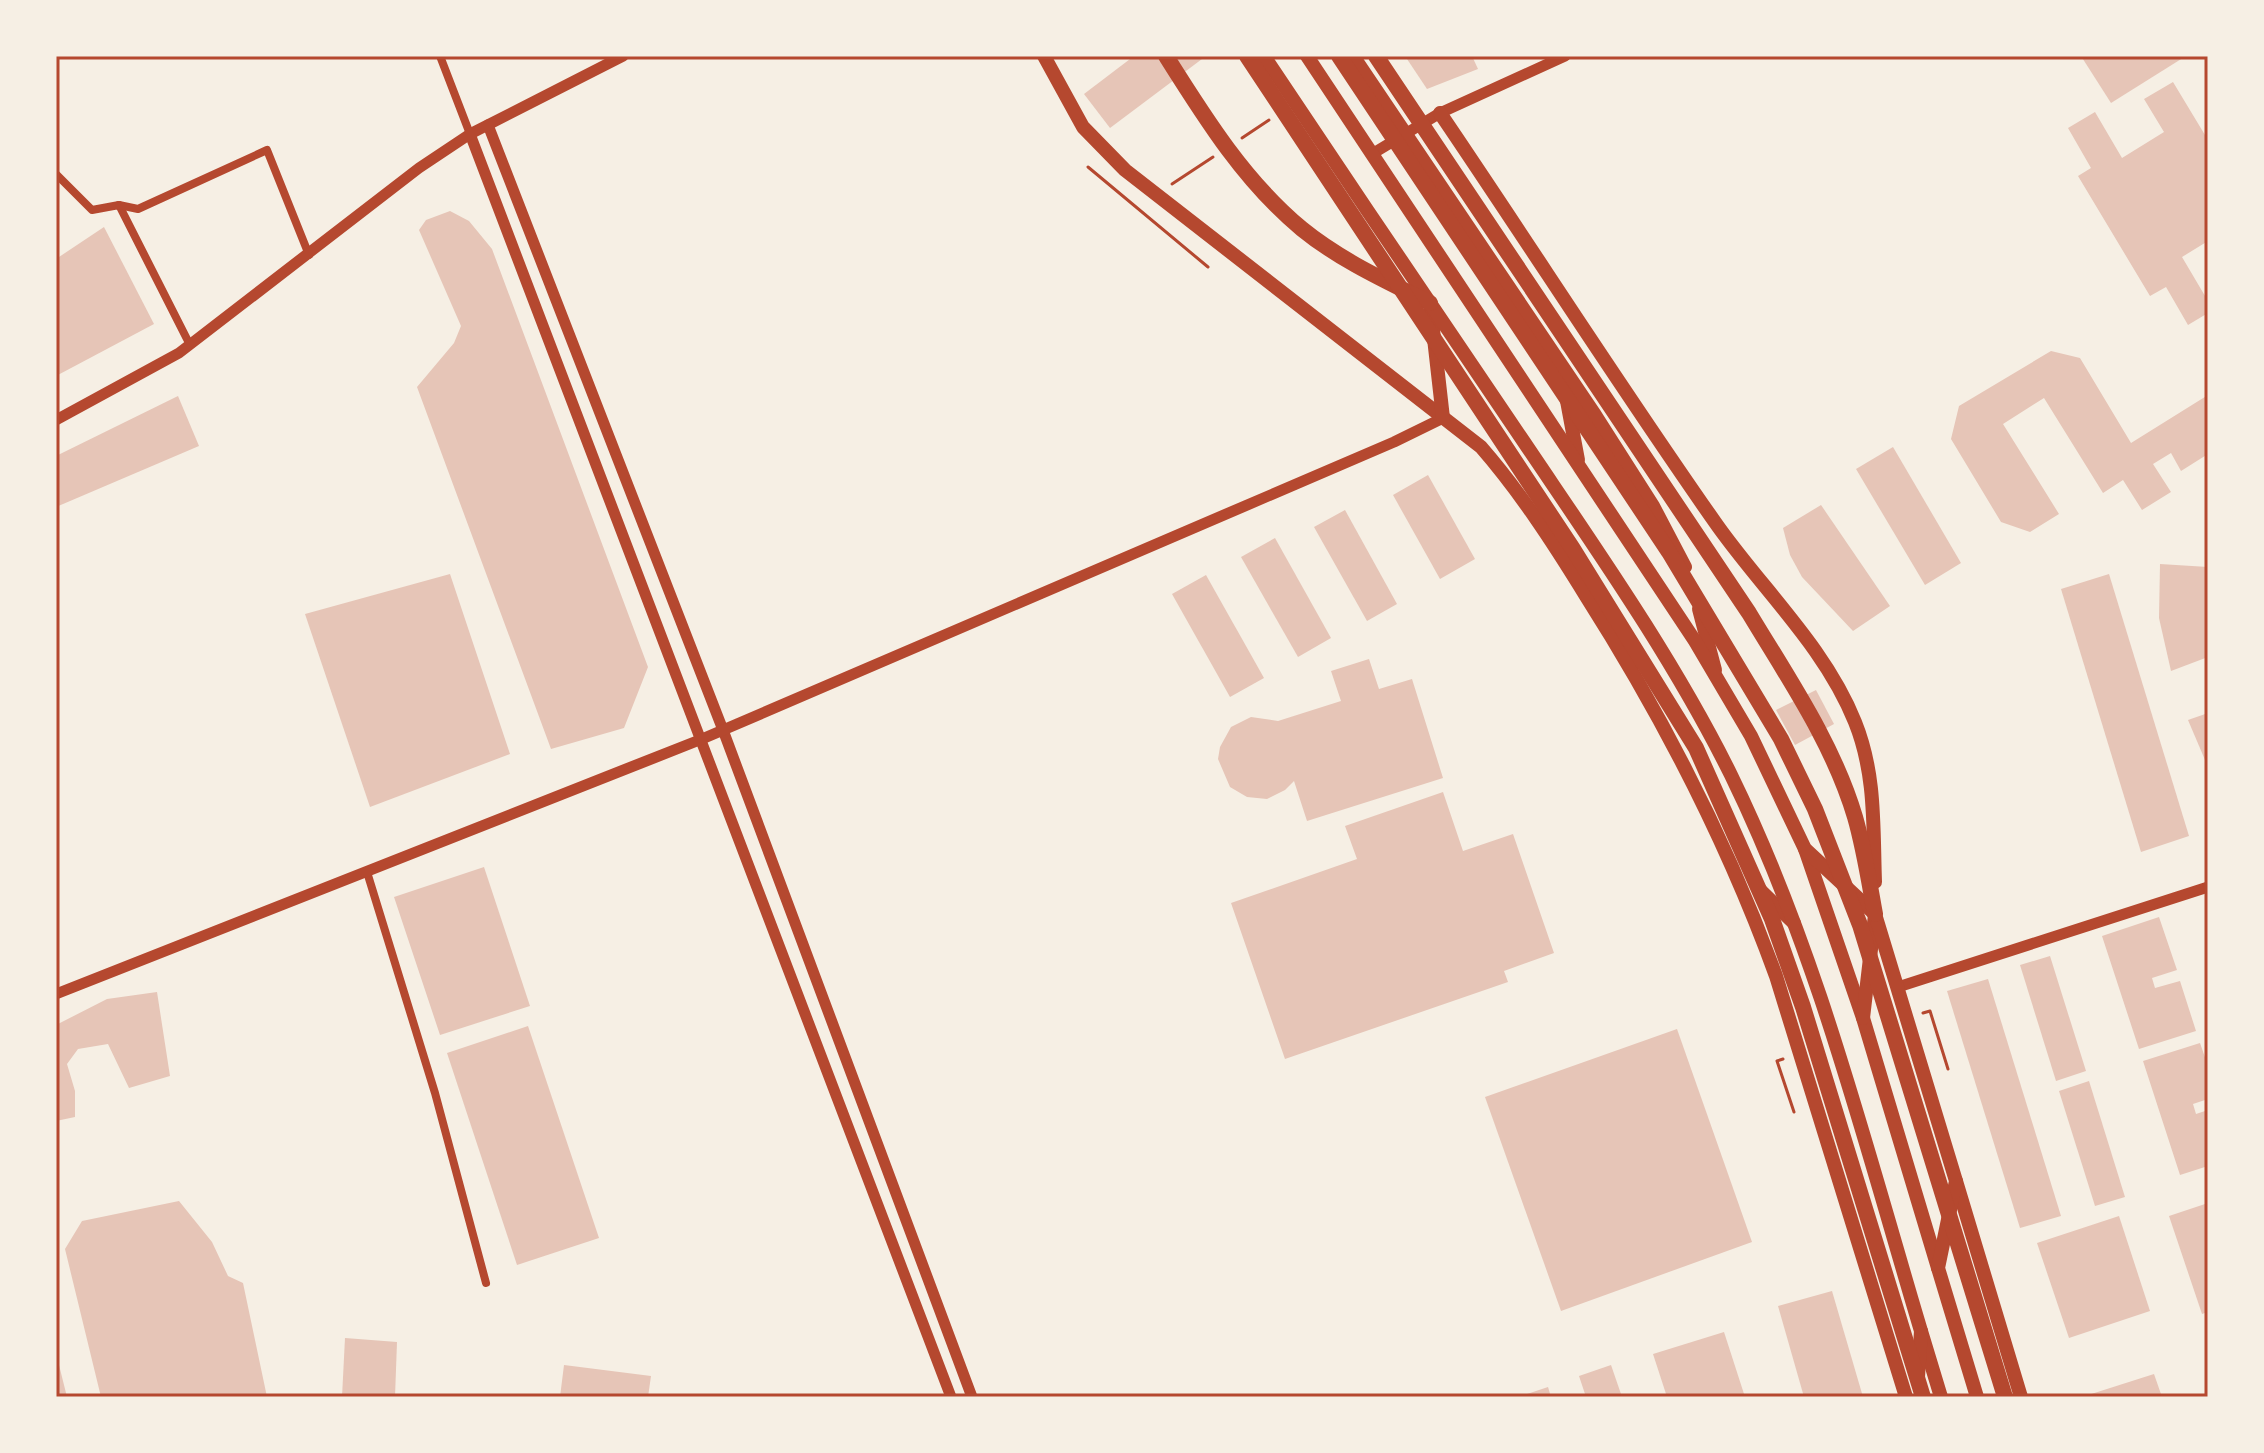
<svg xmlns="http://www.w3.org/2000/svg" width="2264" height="1453" viewBox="0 0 2264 1453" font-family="Figtree,sans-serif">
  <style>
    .building { fill: #e6c5b7 }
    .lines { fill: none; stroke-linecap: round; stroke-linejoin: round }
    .path { stroke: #b5482f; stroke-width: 3 }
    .minor { stroke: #b5482f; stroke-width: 8 }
    .tertiary { stroke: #b5482f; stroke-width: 11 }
    .primary { stroke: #b5482f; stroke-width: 14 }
    .trunk { stroke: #b5482f; stroke-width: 14 }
    .motorway { stroke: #b5482f; stroke-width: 16 }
    .neatline { fill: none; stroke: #b5482f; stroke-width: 3 }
  </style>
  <rect width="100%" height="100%" fill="#f6efe4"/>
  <!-- building -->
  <g class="building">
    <polygon points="1134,56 1206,56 1110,128 1084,94"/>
    <polygon points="1405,56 1472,56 1478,69 1427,89"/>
    <polygon points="2081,56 2186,56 2111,103"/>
    <polygon points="2173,82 2208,140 2208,241 2182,257 2208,301 2208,313 2188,325 2166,287 2150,296 2078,176 2091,168 2068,128 2095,112 2122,158 2164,132 2144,99"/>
    <polygon points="450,211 469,221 492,249 648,667 624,728 551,749 417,387 454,343 461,326 419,230 426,220"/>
    <polygon points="104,227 154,324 56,376 56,259"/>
    <polygon points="2051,351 2080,358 2131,443 2208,395 2208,436 2205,438 2208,454 2181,471 2171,453 2153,464 2171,492 2142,510 2123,480 2103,493 2044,398 2003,424 2059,514 2030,532 2001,522 1951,439 1959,406"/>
    <polygon points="178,396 199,446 56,507 56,456"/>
    <polygon points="1893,447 1961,563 1925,585 1856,469"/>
    <polygon points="1428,475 1475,559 1440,579 1393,495"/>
    <polygon points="1821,505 1890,606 1853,631 1802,577 1790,555 1783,528"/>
    <polygon points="1345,510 1397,604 1367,621 1314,527"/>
    <polygon points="1275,538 1331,638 1298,657 1241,557"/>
    <polygon points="2160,564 2208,567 2208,657 2171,671 2159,618"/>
    <polygon points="450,574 510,754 370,807 305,614"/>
    <polygon points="2109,574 2189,836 2141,852 2061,589"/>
    <polygon points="1206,575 1264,678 1230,697 1172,594"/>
    <polygon points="1369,659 1379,689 1412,679 1443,778 1307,821 1294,781 1285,790 1267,799 1247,797 1230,787 1218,759 1220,747 1231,727 1251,717 1278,721 1341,701 1331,671"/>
    <polygon points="1816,690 1834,724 1795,745 1776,710"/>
    <polygon points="2208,713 2208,767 2188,720"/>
    <polygon points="1443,792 1463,851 1513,834 1554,953 1504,971 1508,982 1285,1059 1231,903 1357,859 1345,826"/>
    <polygon points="484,867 530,1006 440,1035 394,897"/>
    <polygon points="2159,917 2177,970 2152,978 2155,988 2180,981 2196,1031 2139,1049 2102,936"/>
    <polygon points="2050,956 2086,1071 2056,1081 2020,965"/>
    <polygon points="1988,979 2061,1216 2020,1228 1947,991"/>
    <polygon points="157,992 170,1076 129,1088 108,1044 78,1049 67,1064 75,1091 75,1117 56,1121 56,1025 107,999"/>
    <polygon points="528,1026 599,1238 517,1265 447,1053"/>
    <polygon points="1677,1029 1752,1242 1561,1311 1485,1097"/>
    <polygon points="2200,1043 2208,1066 2208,1099 2193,1104 2196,1114 2208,1110 2208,1166 2180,1175 2143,1061"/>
    <polygon points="2089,1081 2125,1197 2095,1206 2059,1091"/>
    <polygon points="179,1201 212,1242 228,1276 243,1283 267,1397 101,1397 65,1249 82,1221"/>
    <polygon points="2208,1203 2208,1312 2202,1314 2169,1216"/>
    <polygon points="2119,1216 2150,1311 2069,1338 2037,1243"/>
    <polygon points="1832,1291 1863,1397 1804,1397 1778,1306"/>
    <polygon points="1724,1332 1745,1397 1667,1397 1653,1354"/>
    <polygon points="345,1338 397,1342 395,1397 342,1397"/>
    <polygon points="56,1357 57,1357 67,1397 56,1397"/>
    <polygon points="564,1365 651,1376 648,1397 560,1397"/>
    <polygon points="1611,1365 1622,1397 1586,1397 1579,1376"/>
    <polygon points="2154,1374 2162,1397 2085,1397 2085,1396"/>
    <polygon points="1548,1387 1551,1397 1521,1397 1521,1396"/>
  </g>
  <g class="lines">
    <!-- path -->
    <g class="path">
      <polyline points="1242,138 1269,120"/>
      <polyline points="1088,167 1208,267"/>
      <polyline points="1172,184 1213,157"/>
      <polyline points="1923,1013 1930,1011 1948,1069"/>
      <polyline points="1783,1059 1777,1061 1794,1112"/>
    </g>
    <!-- minor -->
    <g class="minor">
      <polyline points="440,56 470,134"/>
      <polyline points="56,174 92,210 119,205 190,345"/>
      <polyline points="119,205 138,209 267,150 309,255"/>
      <polyline points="367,872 435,1093 486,1283"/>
    </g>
    <!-- tertiary -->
    <g class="tertiary">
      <polyline points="488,125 723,730 972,1397"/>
      <polyline points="470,134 951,1397"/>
      <polyline points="1372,154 1440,113 1565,56"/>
      <polyline points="56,420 179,353 419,168 470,134 623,56"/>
      <polyline points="1898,987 2208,887"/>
      <polyline points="56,994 702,739 1394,442 1443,418"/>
    </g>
    <!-- primary -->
    <g class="primary">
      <path d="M1044 56 1083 127 1125 170 1481 447C1521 493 1554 544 1586 596 1663 717 1727 841 1776 976L1906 1397"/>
      <polyline points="1353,56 1595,415 1653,506 1685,567"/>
      <path d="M1440 113C1533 250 1622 390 1717 525 1763 590 1825 647 1855 722 1876 774 1873 827 1875 882"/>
      <polyline points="1430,303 1443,418"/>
      <polyline points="1567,401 1578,460"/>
      <polyline points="1699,609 1715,670"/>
      <polyline points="1805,849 1863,1018 1938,1268"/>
      <polyline points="1760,890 1794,923"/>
      <polyline points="1863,1018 1875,915"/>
      <polyline points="1956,1181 2021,1397"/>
      <polyline points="1921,1331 1941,1397"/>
    </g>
    <!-- trunk -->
    <g class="trunk">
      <path d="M1264 56C1350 185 1437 314 1524 442 1596 549 1673 658 1731 775 1817 951 1865 1144 1921 1331L1918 1377"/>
      <polyline points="1307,56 1695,641 1751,736 1805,849 1875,914 1956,1181 1938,1268 1977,1397"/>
    </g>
    <!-- motorway -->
    <g class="motorway">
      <path d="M1166 56C1205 118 1245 182 1302 229 1340 260 1386 281 1430 303"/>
      <polyline points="1247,56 1573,549 1696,748 1772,919 1803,1007 1923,1397"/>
      <polyline points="1339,56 1669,552 1781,739 1815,809 1860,925 2005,1397"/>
      <path d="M1376 56 1749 613C1788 678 1833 743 1855 817 1864 848 1869 881 1875 914"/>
    </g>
  </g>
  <!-- border -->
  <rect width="2264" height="1453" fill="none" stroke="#f6efe4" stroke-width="116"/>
  <rect x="58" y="58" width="2148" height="1337" class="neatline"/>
</svg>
